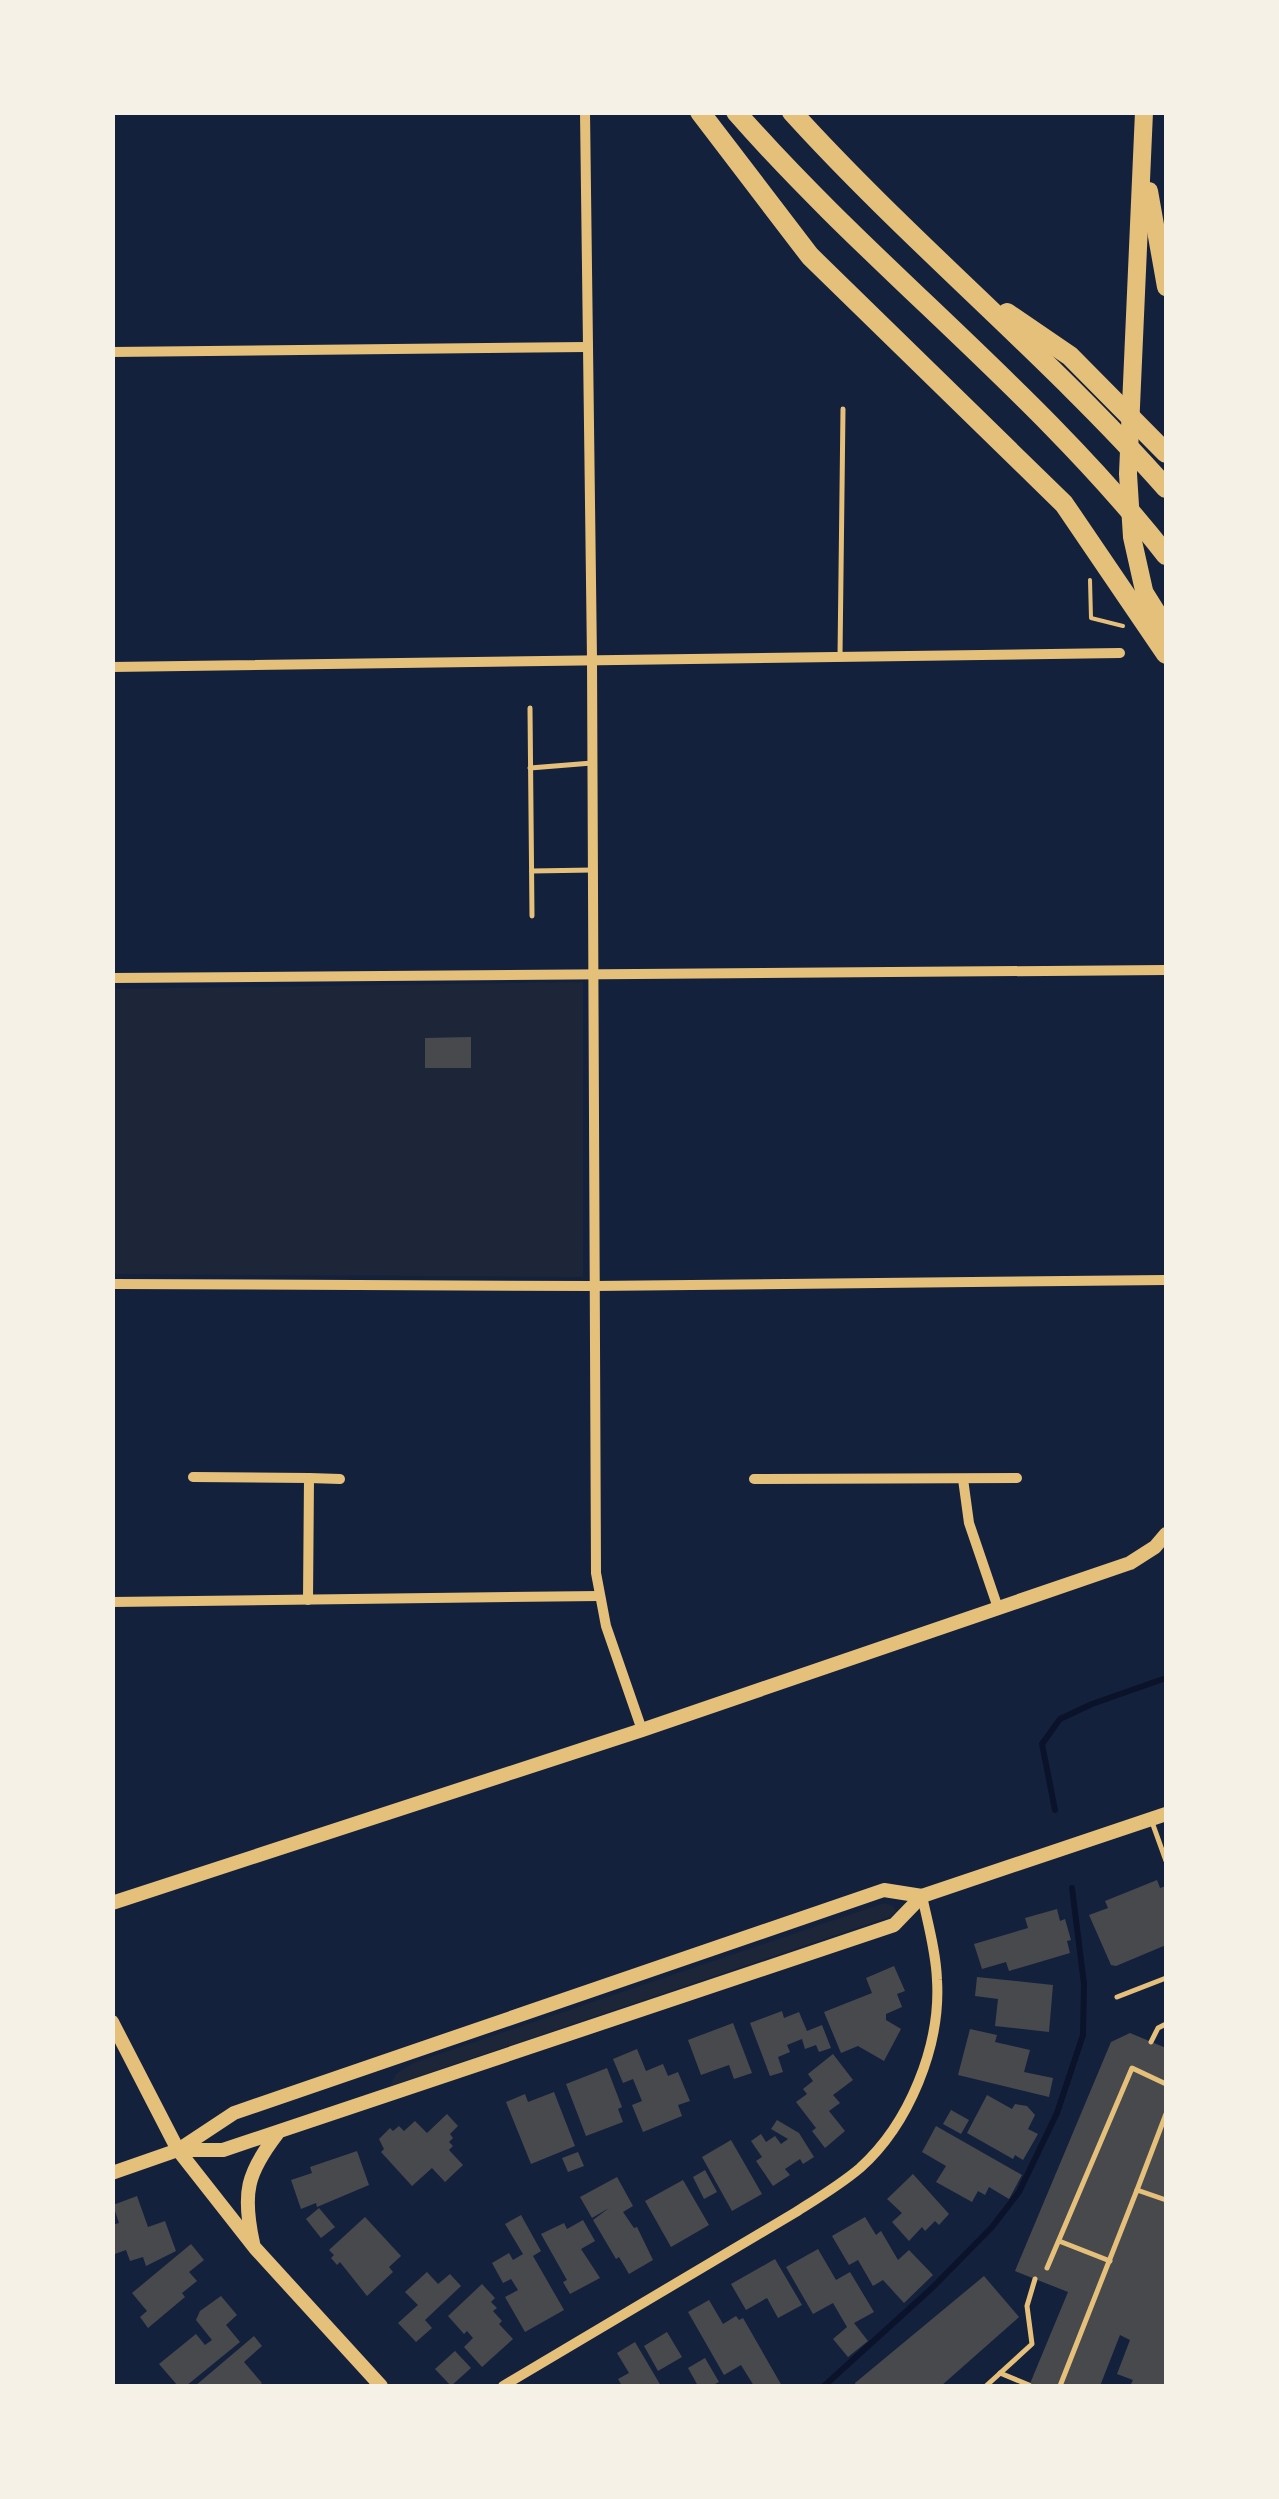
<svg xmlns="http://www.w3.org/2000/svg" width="1279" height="2499" viewBox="0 0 1279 2499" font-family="'Golos Text',sans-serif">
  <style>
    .green { fill: #1d2539 }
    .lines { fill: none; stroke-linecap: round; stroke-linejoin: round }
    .stream { stroke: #0b132b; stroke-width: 6 }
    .building { fill: #48494c }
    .path { stroke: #e5c07b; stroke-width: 4 }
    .service { stroke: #e5c07b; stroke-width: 5 }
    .minor { stroke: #e5c07b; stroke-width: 10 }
    .tertiary { stroke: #e5c07b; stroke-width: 14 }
    .primary { stroke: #e5c07b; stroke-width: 18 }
    .motorway { stroke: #e5c07b; stroke-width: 20 }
  </style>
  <rect width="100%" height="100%" fill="#14213d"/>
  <!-- green -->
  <g class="green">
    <polygon points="583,982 583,1277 113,1274 112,989"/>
    <polygon points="884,1903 893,1906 896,1911 889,1917 390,2086 396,2074 413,2063"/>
  </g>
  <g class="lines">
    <!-- stream -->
    <g class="stream">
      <polyline points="1055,1810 1042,1744 1060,1719 1092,1704 1166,1678"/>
      <polyline points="824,2386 932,2288 992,2227 1019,2192 1057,2113 1083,2035 1084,1984 1072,1888"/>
    </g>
  </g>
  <!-- building -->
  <g class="building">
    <polygon points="471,1037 471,1068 425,1068 425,1038"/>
    <polygon points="1157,1880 1160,1888 1166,1886 1166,1945 1116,1966 1111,1965 1089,1915 1108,1908 1105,1901"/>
    <polygon points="1057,1909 1060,1921 1065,1919 1071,1940 1067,1941 1070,1953 1009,1971 1006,1962 982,1969 974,1944 1028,1928 1025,1918"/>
    <polygon points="894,1966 905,1991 897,1994 902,2007 886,2014 886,2020 901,2029 884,2061 858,2046 841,2053 824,2012 872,1993 866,1978"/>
    <polygon points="977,1977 1053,1985 1049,2032 995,2026 998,1999 975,1996"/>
    <polygon points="782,2011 784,2018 799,2012 807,2031 822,2025 831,2048 819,2052 816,2045 805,2049 802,2039 787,2045 790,2052 778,2057 783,2072 770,2076 750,2023"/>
    <polygon points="733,2023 752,2073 734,2079 729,2065 701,2075 688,2040"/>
    <polygon points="970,2029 997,2035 995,2042 1030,2050 1024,2072 1053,2078 1049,2097 958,2075"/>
    <polygon points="1130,2033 1166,2048 1166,2386 1130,2386 1133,2380 1117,2374 1130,2340 1120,2335 1100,2386 1029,2386 1068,2292 1015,2271 1111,2042"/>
    <polygon points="637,2049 646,2071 663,2064 668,2076 678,2072 690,2101 678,2105 682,2116 643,2132 632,2105 642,2101 633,2079 623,2083 613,2059"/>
    <polygon points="833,2054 853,2080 833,2095 840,2103 829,2111 845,2131 825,2148 812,2131 816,2128 796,2102 807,2094 803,2089 813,2081 808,2074"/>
    <polygon points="607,2068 622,2107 618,2109 623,2122 586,2136 566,2084"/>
    <polygon points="554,2092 575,2146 531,2164 506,2102 525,2094 528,2102"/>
    <polygon points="987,2095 1012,2109 1015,2104 1027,2106 1035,2115 1028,2129 1038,2134 1023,2160 1015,2155 1013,2159 967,2133"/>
    <polygon points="951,2110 969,2120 961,2134 943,2124"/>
    <polygon points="447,2114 458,2126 450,2134 453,2138 449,2142 453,2146 449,2150 463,2165 445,2182 432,2168 412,2186 381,2152 384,2149 379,2139 390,2128 393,2131 399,2126 404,2131 415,2121 427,2133"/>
    <polygon points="777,2120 799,2133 814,2157 803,2164 800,2159 785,2169 790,2175 773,2186 756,2161 762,2157 751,2141 761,2134 766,2142 775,2136 781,2144 788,2139 771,2129"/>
    <polygon points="936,2126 1022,2175 1009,2199 989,2187 985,2195 978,2191 972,2202 936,2182 946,2166 922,2152"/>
    <polygon points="731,2140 762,2194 732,2211 702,2157"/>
    <polygon points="357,2151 369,2185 317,2207 316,2203 301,2209 291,2180 312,2173 310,2167"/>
    <polygon points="578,2152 584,2166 568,2172 562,2158"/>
    <polygon points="705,2170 717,2192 704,2199 693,2177"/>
    <polygon points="913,2174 949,2214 939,2225 935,2221 925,2231 922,2227 909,2241 892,2222 902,2213 887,2199"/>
    <polygon points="617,2177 633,2206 623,2212 634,2228 637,2227 653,2260 629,2274 619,2257 616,2259 593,2220 609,2208 592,2218 580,2197"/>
    <polygon points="683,2180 709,2225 671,2247 645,2201"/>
    <polygon points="137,2196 148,2227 165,2221 176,2251 146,2266 143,2257 130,2261 126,2250 112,2255 112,2225 119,2223 113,2205"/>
    <polygon points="319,2208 335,2227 321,2238 306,2219"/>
    <polygon points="521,2215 541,2251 533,2256 564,2310 525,2332 505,2297 518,2290 511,2279 503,2283 492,2263 509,2253 513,2260 523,2254 505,2224"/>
    <polygon points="365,2217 401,2256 389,2267 393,2272 367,2296 340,2262 337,2265 331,2258 334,2255 329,2250"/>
    <polygon points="865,2217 876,2235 881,2231 898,2260 909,2250 933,2275 904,2303 883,2280 873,2286 858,2260 849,2265 832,2236"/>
    <polygon points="583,2220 595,2241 581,2249 600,2278 570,2294 563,2282 567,2280 541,2234 564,2223 567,2229"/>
    <polygon points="191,2244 204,2260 189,2272 197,2281 182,2293 185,2297 148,2328 140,2317 147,2311 132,2293"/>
    <polygon points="818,2249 836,2280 850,2272 874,2312 854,2323 868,2341 848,2357 833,2339 847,2327 833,2303 813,2314 786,2267"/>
    <polygon points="775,2259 802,2305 778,2318 767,2298 746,2310 731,2284"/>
    <polygon points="427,2272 438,2284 450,2274 461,2286 425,2320 432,2328 416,2342 398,2323 418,2305 405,2292"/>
    <polygon points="984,2276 1019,2317 941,2386 856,2386 855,2383"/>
    <polygon points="482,2284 495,2298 491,2302 497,2308 493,2311 502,2321 499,2324 513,2339 482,2367 464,2347 473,2338 467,2331 464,2334 448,2316"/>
    <polygon points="221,2296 237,2315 226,2325 240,2342 186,2386 178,2386 159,2364 196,2334 205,2345 212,2340 196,2320 200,2311"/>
    <polygon points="709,2300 723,2324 736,2316 739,2320 743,2318 782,2386 754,2386 741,2365 724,2375 688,2312"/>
    <polygon points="667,2332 682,2357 658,2371 644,2346"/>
    <polygon points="254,2336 262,2346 244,2362 262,2383 258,2386 195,2386"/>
    <polygon points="635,2342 661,2386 622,2386 618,2379 629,2373 617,2353"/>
    <polygon points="455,2351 471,2368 451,2386 435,2369"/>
    <polygon points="705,2358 719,2382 711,2386 698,2386 688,2368"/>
  </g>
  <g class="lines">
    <!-- path -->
    <polyline class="path" points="1090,580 1091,618 1123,626"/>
    <!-- service -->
    <g class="service">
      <polyline points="840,656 843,409"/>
      <polyline points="530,708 532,916"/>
      <polyline points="530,768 592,763"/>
      <polyline points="532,871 593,870"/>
      <polyline points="1152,1822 1166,1861"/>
      <polyline points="1117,1997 1166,1978"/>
      <polyline points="1151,2042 1158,2028 1166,2024"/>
      <polyline points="1137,2190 1166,2114"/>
      <polyline points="1059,2241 1110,2261"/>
      <polyline points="1047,2268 1132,2068 1166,2084"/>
      <polyline points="1000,2373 1029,2385"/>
      <polyline points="986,2386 1032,2344 1027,2306 1035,2279"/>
      <polyline points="1060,2386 1137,2190 1166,2200"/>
    </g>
    <!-- minor -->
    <g class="minor">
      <polyline points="585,112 592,659 596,1573 606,1626 642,1730"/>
      <polyline points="112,352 587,347"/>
      <polyline points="112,667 1120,653"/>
      <polyline points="112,978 1166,970"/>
      <polyline points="112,1284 594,1286 1166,1280"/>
      <polyline points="193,1477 309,1478 308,1600"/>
      <polyline points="309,1478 340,1479"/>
      <polyline points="754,1479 1017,1478"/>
      <polyline points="963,1479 969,1523 998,1608"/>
      <polyline points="112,1602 599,1596"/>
      <path d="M503 2386 796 2212C818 2198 840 2185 860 2168 909 2124 941 2046 937 1980 936 1952 928 1924 922 1896"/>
    </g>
    <!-- tertiary -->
    <g class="tertiary">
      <polyline points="112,1903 642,1730 1130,1563 1155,1547 1166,1534"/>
      <polyline points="112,2022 178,2150 255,2248 381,2386"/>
      <polyline points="178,2150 223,2150 894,1925 922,1896 1166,1814"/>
      <polyline points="112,2173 178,2150 234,2113 884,1890 922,1896"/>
      <path d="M253 2243C242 2193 247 2173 277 2134"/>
    </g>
    <!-- primary -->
    <g class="primary">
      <polyline points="1144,112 1128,474 1132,537 1145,595"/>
      <polyline points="1149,191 1166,287"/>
    </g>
    <!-- motorway -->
    <g class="motorway">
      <polyline points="700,112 810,256 1064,504 1166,654"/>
      <path d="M736 112C872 267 1039 393 1166 555"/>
      <path d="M792 112C911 243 1049 356 1166 488"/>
      <polyline points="1007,313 1070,356 1166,453"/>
      <polyline points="1145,595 1165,627"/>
    </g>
  </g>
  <!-- border -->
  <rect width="1279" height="2499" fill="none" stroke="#f6f1e7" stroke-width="230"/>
</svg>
